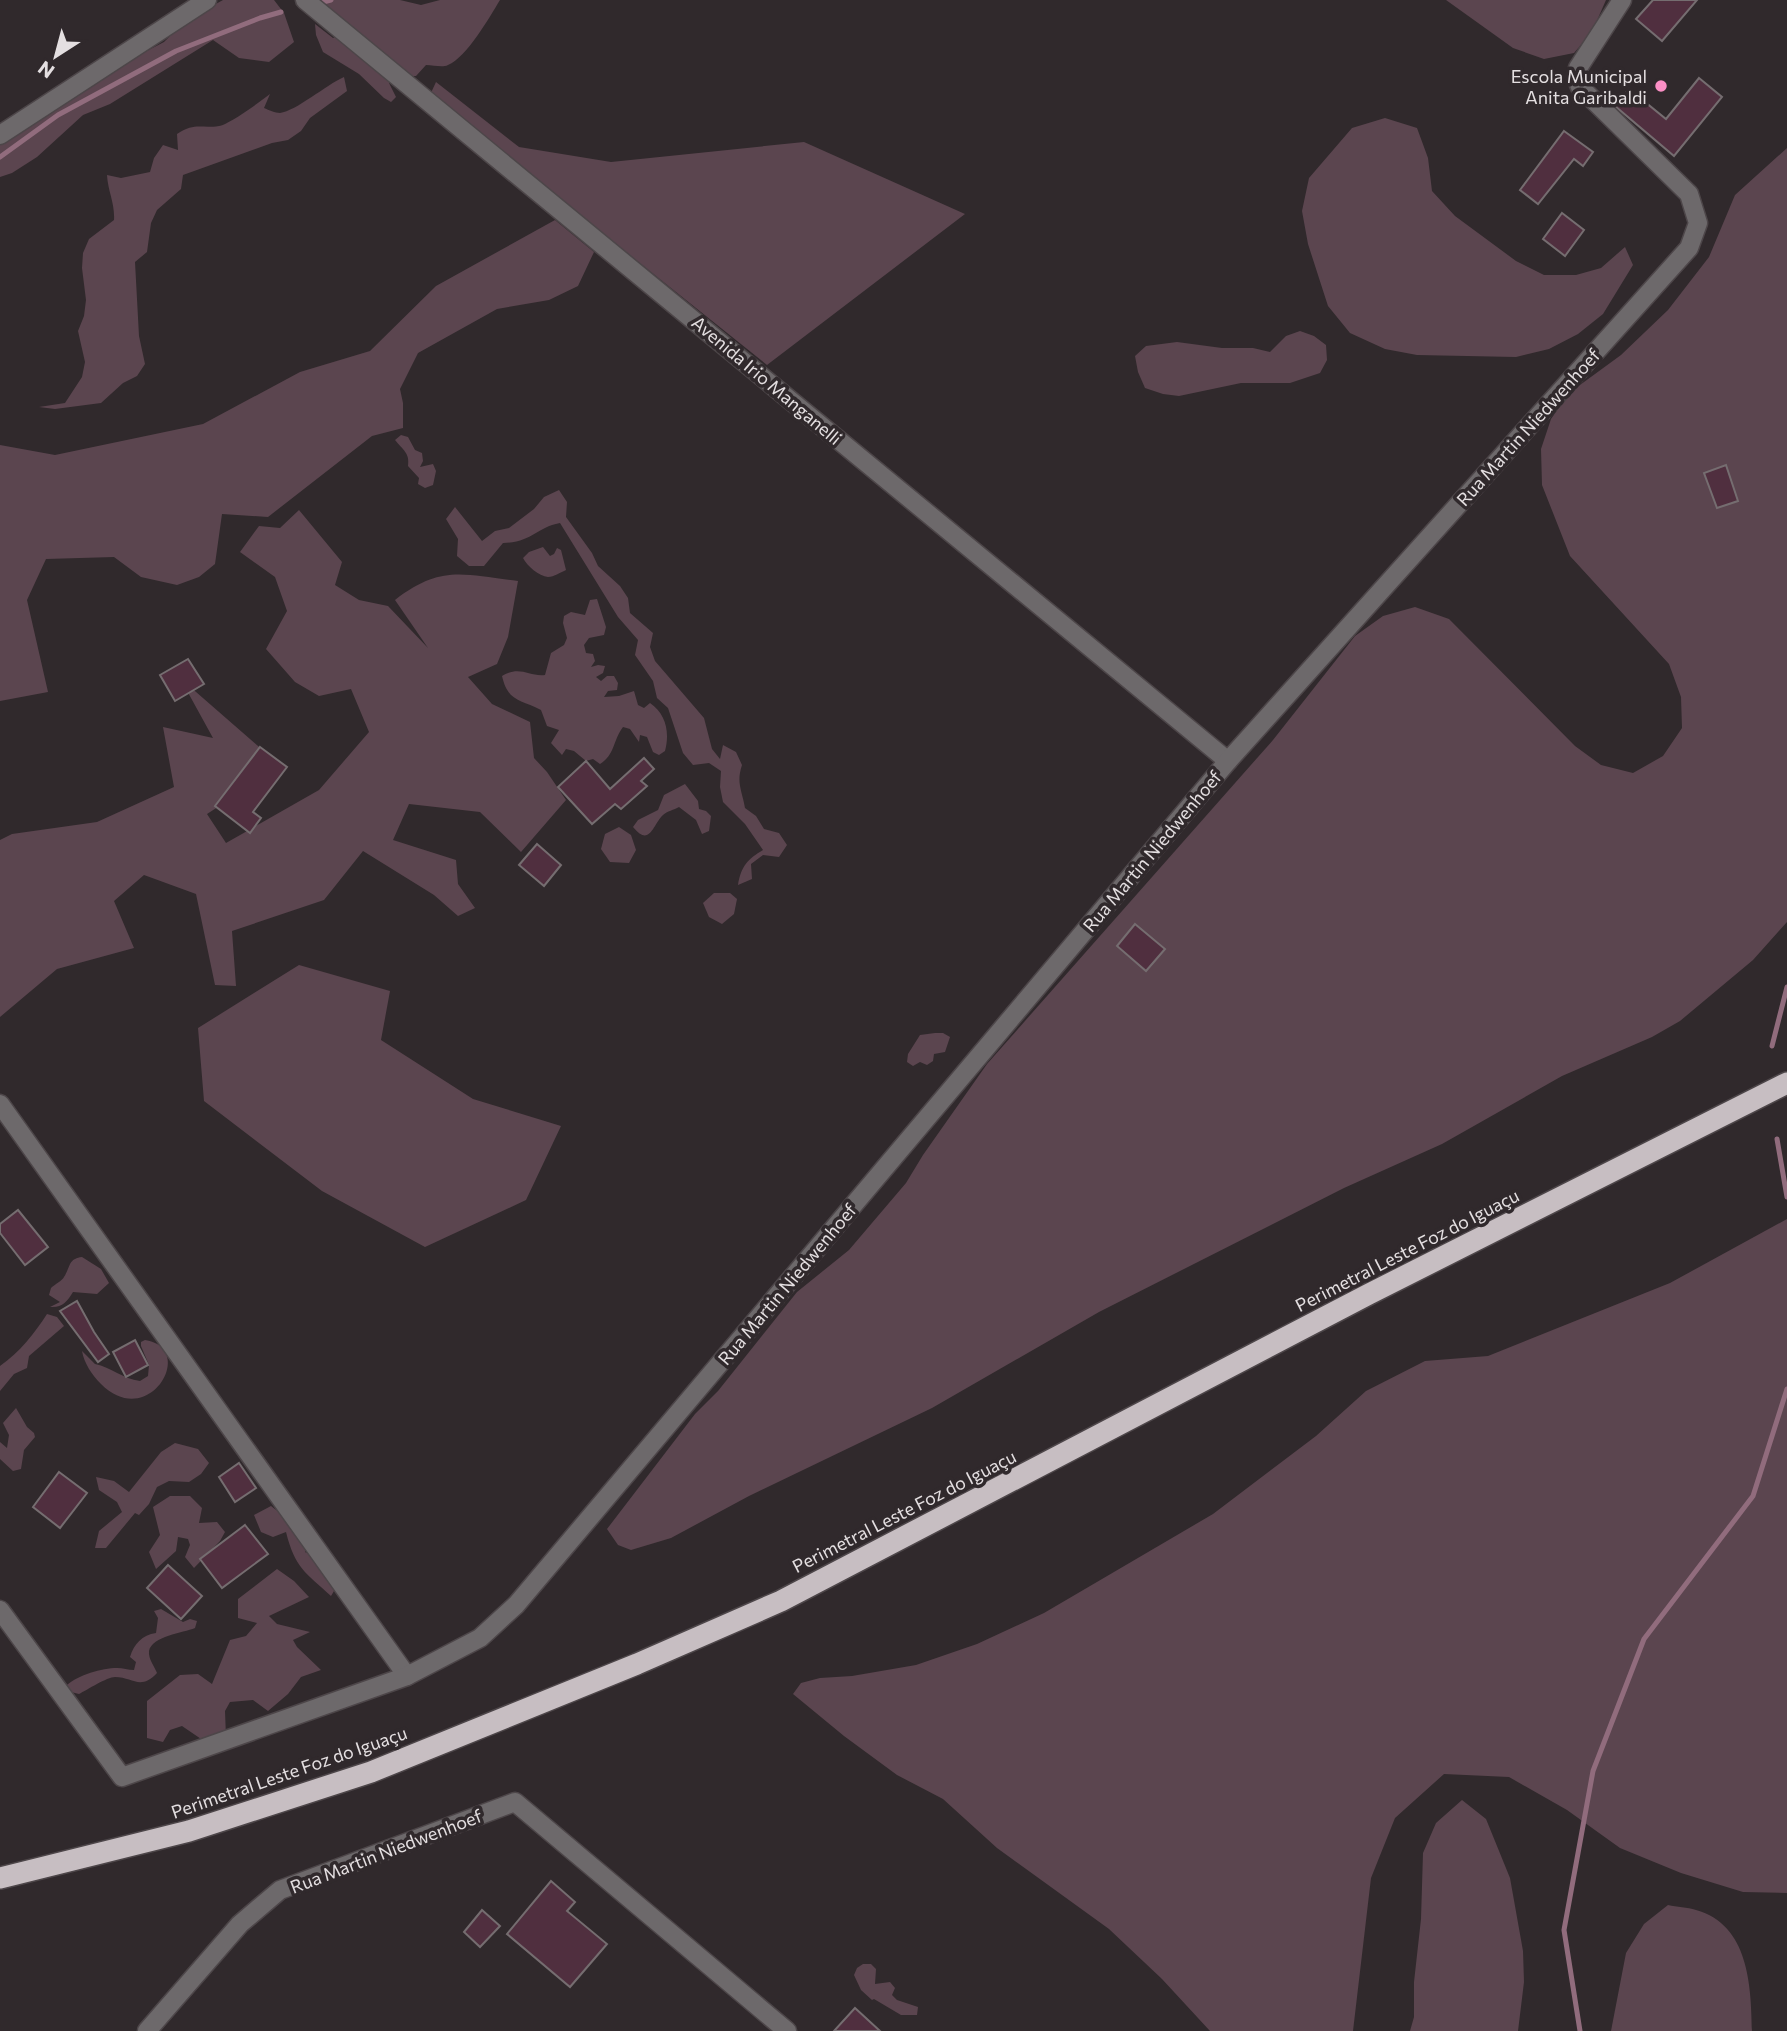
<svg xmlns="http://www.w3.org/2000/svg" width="1787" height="2031" viewBox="0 0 1787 2031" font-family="Commissioner,sans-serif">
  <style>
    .green { fill: #5b454f }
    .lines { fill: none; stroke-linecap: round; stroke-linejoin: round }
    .stream { stroke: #916c7d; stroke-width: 5 }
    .building { fill: #502f3f; stroke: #756d70; stroke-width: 2 }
    .minor-casing { stroke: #4d4649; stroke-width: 21 }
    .highway-casing { stroke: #4d4649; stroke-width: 24 }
    .minor { stroke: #6d696b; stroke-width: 18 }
    .highway { stroke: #c7bec2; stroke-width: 21 }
    .poi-dot { fill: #fb8fc5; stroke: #30292c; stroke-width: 2.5 }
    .labels { text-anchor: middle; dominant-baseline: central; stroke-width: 7; stroke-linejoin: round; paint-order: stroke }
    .poi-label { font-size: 18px; fill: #e4dfe1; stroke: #30292c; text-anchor: end }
    .street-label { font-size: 18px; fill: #e4dfe1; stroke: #30292c }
  </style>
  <rect width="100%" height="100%" fill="#30292c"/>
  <!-- green -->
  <g class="green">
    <polygon points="223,0 274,0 284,13 294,42 269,62 239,58 213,40 110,104 83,115 37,157 12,173 0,177 0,145 7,139 137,56 164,42 185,21"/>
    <path d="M301 0H400L421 5 440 0H500C489 18 467 57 448 65 442 68 434 65 426 65L416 76H392L389 83 396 97 391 102 384 98 359 74 323 52 316 35 315 24 333 38 340 35Z"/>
    <polygon points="1446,0 1606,0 1592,32 1574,53 1544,59 1513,48"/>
    <path d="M344 77 347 91 310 118 301 131 288 140 272 143 183 175 181 189 157 210 151 223 147 252 135 262 139 336 145 364 137 376 123 383 101 403 55 409 39 407 65 403 82 377 85 362 78 331 84 316 86 300 82 268 83 253 89 239 114 220C115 203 108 192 107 175L121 178 150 172 154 158 163 145 178 150 177 134C196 122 200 129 219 126 230 124 261 101 270 94L264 108C269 110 275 113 280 113 296 111 326 85 344 77Z"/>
    <polygon points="436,82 519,147 611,162 804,142 965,214 767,365 430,95"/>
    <polygon points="1385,118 1417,128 1428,158 1432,191 1455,216 1516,261 1544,275 1576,275 1601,268 1625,247 1633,265 1603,314 1578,334 1549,349 1516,357 1417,355 1385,349 1350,333 1328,306 1308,244 1302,211 1309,178 1352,128"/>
    <polygon points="1787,148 1787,922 1753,960 1680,1021 1652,1037 1562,1076 1442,1144 1344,1188 1099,1312 932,1408 749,1496 671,1538 631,1550 618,1545 607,1529 695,1414 718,1391 797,1292 849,1250 906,1183 923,1155 987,1064 1273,740 1355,636 1383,616 1415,607 1449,619 1575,746 1601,765 1633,773 1663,756 1682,728 1681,697 1669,664 1570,556 1542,485 1541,449 1551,419 1569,393 1621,355 1668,310 1709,257 1735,195"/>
    <polygon points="555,220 594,252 578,286 549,300 497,309 418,353 400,389 403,403 403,428 372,436 268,517 222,514 215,564 199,577 177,585 141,577 114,557 46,559 27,600 48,692 0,701 0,445 55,455 203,424 300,372 370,351 436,286"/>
    <polygon points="1300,331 1314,336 1326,345 1327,360 1320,373 1290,383 1241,383 1179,396 1163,394 1145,388 1138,372 1135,356 1146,346 1177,342 1222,348 1253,348 1270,352 1286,336"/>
    <path d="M401 435 408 437 415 450 422 453 423 461 420 467 433 464 436 471 433 485 425 488 418 484 419 478 408 466C410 453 403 450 395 440Z"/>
    <path d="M559 490 567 502 566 517 592 553 598 566 620 586 628 598 630 613 653 633 650 647 655 661 704 718 712 749 720 759 723 745 736 752 742 765C736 783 742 790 745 808L756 816 764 829 779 833 787 845 779 857 763 855 751 864 752 879 738 885C741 866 748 859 763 850L745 824 723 802 720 787 721 771 709 763 693 765 683 753 668 708 657 698 653 681 635 655 638 640 618 617 560 523C535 528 533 542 503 543L484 566H469L457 556 458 539 446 519 455 507 482 541 495 531 509 528 534 509 544 497Z"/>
    <path d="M299 510 342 562 335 585 359 600 388 606 428 648 395 600C442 564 463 575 518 581L508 637 497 664 468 677 492 704 530 722 534 758 547 772 566 800 521 852 480 812 409 804 393 840 456 860 458 884 475 908 458 916 434 895 363 851 324 900 232 931 236 986 215 985 196 894 144 875 114 901 134 948 57 969 0 1017V840L12 834 97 822 174 787 163 727 213 738 180 678 281 766 207 814 226 843 319 790 369 732 351 689 319 696 295 682 266 649 287 611 275 577 240 552 259 526 280 528Z"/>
    <path d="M543 547 550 556 554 554 557 548 561 550 566 570C561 572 554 577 548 577 539 576 527 566 523 558L529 552Z"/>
    <path d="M597 599 606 627 604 635 589 638 584 645 586 653 593 654 595 661 591 667 598 665 605 666 603 673 596 677 601 681 607 676H614L618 683 617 690 608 691 604 697 619 696 634 691 638 705 644 708 650 703C666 714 670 732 665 751L659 755 653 752 647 737 640 735 639 742 630 729 623 727C613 740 615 755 600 764L593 759 586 761 574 751 566 749 562 755 551 743 559 730 547 726 541 710C520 699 508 702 502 676 520 665 529 677 545 675L551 653 564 645 567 638 563 623 564 616 571 612 585 615 590 600Z"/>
    <path d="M685 784 698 801 699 809 706 811 711 816 709 831 702 834 696 820 679 807C674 810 667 811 663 815 653 824 650 848 633 827L638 820 658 810 664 795Z"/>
    <polygon points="619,827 631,835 636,850 629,863 610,862 601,849 605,834"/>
    <polygon points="714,893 730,893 737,899 734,914 722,924 709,917 703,903"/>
    <polygon points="299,965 390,991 381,1040 473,1099 561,1126 526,1200 425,1247 322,1191 204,1101 198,1028"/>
    <polygon points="935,1033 943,1033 950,1037 945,1052 934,1054 933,1061 927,1065 920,1062 913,1066 907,1062 908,1054 920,1035"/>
    <polygon points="1787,1219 1787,1893 1743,1892 1681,1873 1620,1848 1567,1810 1509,1777 1444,1774 1395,1818 1371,1878 1353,2031 1210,2031 1162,1979 1109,1929 997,1848 943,1799 897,1775 844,1736 793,1694 801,1683 820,1678 852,1676 916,1665 977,1644 1044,1613 1213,1514 1316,1436 1366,1391 1425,1361 1488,1356 1670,1283"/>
    <path d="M82 1257 101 1269 109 1283 97 1294 73 1292C67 1302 62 1308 50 1307L60 1302 49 1295 51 1288C55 1284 62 1281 64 1277 71 1266 68 1259 82 1257Z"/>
    <path d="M47 1314 57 1317 64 1326 29 1356 27 1368 14 1374 0 1391V1366C20 1352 34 1334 47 1314Z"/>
    <path d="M145 1340C198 1348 149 1432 101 1384 92 1375 84 1363 82 1351L95 1364C111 1367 123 1379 140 1381L148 1376 149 1365 141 1346V1342Z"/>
    <polygon points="16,1408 27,1427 34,1433 35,1437 24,1450 21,1469 13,1471 0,1459 0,1442 7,1448 9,1435 3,1423"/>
    <polygon points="175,1443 198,1449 209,1463 201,1474 189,1482 169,1481 157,1487 149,1504 139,1515 135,1513 106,1548 95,1548 99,1531 122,1512 117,1502 99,1490 96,1477 114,1481 129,1492 161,1452"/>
    <polygon points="170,1496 190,1496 202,1508 199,1523 217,1522 225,1532 220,1541 194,1568 185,1557 190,1545 188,1539 178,1537 176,1551 156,1569 149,1552 160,1535 153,1507"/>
    <path d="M271 1506 297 1526 309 1540 305 1552 324 1562 337 1586 331 1596C305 1572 295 1568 286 1532L273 1537 261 1532 254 1515Z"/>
    <polygon points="277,1569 294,1581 309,1597 269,1616 277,1624 310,1632 293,1640 297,1647 321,1670 301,1677 288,1694 268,1711 253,1700 230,1702 225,1711 226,1737 204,1741 182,1726 170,1730 163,1742 147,1738 147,1701 180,1675 198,1674 212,1684 230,1640 246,1636 257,1623 238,1618 238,1599"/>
    <path d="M161 1609 183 1622 190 1619 197 1621 195 1628C183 1633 152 1636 149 1651 148 1659 155 1667 157 1673 140 1691 133 1677 115 1677 107 1677 87 1690 79 1694L71 1692 67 1685C78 1675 102 1668 117 1668 123 1668 128 1670 134 1670L136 1662 130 1657C134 1644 142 1635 156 1633L158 1618 154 1611Z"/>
    <polygon points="1462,1800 1486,1819 1510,1878 1523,1951 1524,1982 1518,2031 1410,2031 1414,2017 1414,1982 1421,1919 1423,1853 1436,1823"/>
    <path d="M1668 1905C1677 1907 1687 1907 1696 1910 1749 1925 1751 1985 1752 2031H1611L1626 1953 1644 1924Z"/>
    <polygon points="863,1964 871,1964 876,1969 875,1984 890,1982 895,1988 892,1995 897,2000 918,2007 917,2015 901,2015 874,1999 872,2000 861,1990 854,1975 857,1968"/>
  </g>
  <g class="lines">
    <!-- stream -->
    <g class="stream">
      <polyline points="315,4 331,0"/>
      <polyline points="0,157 58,115 176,51 260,18 281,12"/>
      <polyline points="1772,1046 1787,987"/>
      <polyline points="1777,1139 1787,1197"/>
      <polyline points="1580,2031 1564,1930 1593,1771 1644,1639 1753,1496 1787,1389"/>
    </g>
  </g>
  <!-- building -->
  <g class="building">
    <polygon points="1653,0 1697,0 1662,41 1636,19"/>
    <polygon points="1699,78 1722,97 1674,156 1615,106 1629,89 1666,119"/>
    <polygon points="1564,131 1593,152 1583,166 1574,159 1538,204 1520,190"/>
    <polygon points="1562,213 1584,230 1565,256 1543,239"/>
    <polygon points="1726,465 1738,501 1717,508 1704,473"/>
    <polygon points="188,659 204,684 175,701 160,675"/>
    <polygon points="260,747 287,767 253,812 261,818 250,833 215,806"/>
    <polygon points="644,758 654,769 641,781 647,786 621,809 615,804 592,824 558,787 586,761 610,789"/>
    <polygon points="537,844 561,865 544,886 519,865"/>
    <polygon points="1135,924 1165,949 1146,971 1117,946"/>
    <polygon points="18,1210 48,1247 25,1265 0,1233 0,1224"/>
    <polygon points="77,1301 94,1332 109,1354 98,1362 60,1311"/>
    <polygon points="135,1340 148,1365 126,1377 113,1352"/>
    <polygon points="239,1463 256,1488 235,1502 219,1477"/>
    <polygon points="59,1472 87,1493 60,1528 33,1507"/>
    <polygon points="245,1525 268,1554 222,1588 200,1559"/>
    <polygon points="168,1565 202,1596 181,1619 147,1588"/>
    <polygon points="551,1881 575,1902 567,1911 607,1944 570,1987 507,1934"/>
    <polygon points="482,1910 500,1926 480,1947 464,1932"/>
    <polygon points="855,2008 880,2031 834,2031"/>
  </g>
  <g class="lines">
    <!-- minor casing -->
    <g class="minor-casing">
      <g id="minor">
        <polyline points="305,0 1228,761"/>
        <polyline points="0,135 207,0"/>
        <polyline points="0,1104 407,1676"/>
        <polyline points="0,1610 122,1777 407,1676 480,1638 516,1605 1228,761 1689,248 1698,223 1689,194 1580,87 1576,77 1578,68 1622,0"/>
        <polyline points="147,2031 240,1924 280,1890 515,1802 787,2031"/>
      </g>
    </g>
    <!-- highway casing -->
    <g class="highway-casing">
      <polyline id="highway" points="0,1878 189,1831 371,1772 637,1664 781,1601 1369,1294 1787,1083"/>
    </g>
    <!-- minor -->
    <use href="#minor" class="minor"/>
    <!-- highway -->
    <use href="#highway" class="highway"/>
  </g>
  <!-- markers -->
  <circle class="poi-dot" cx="1661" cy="86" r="7"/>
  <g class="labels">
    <!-- poi labels -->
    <g class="poi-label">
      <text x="1647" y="76">Escola Municipal<tspan x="1647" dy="21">Anita Garibaldi</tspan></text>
    </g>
    <!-- street labels -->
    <g class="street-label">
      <text transform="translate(767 380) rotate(40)">Avenida Irio Manganelli</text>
      <text transform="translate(1528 427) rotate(-48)">Rua Martin Niedwenhoef</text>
      <text transform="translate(1152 851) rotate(-50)">Rua Martin Niedwenhoef</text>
      <text transform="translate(1407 1250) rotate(-27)">Perimetral Leste Foz do Iguaçu</text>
      <text transform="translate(787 1284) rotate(-50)">Rua Martin Niedwenhoef</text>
      <text transform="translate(904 1511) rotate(-27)">Perimetral Leste Foz do Iguaçu</text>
      <text transform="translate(289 1772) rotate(-19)">Perimetral Leste Foz do Iguaçu</text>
      <text transform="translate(386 1851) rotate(-21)">Rua Martin Niedwenhoef</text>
    </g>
  </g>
  <!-- north arrow -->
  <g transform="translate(56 56) rotate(216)" stroke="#30292c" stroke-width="5" paint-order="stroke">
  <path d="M0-5L12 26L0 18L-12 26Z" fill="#e4dfe1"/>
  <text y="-10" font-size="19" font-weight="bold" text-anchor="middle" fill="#e4dfe1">N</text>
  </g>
</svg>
